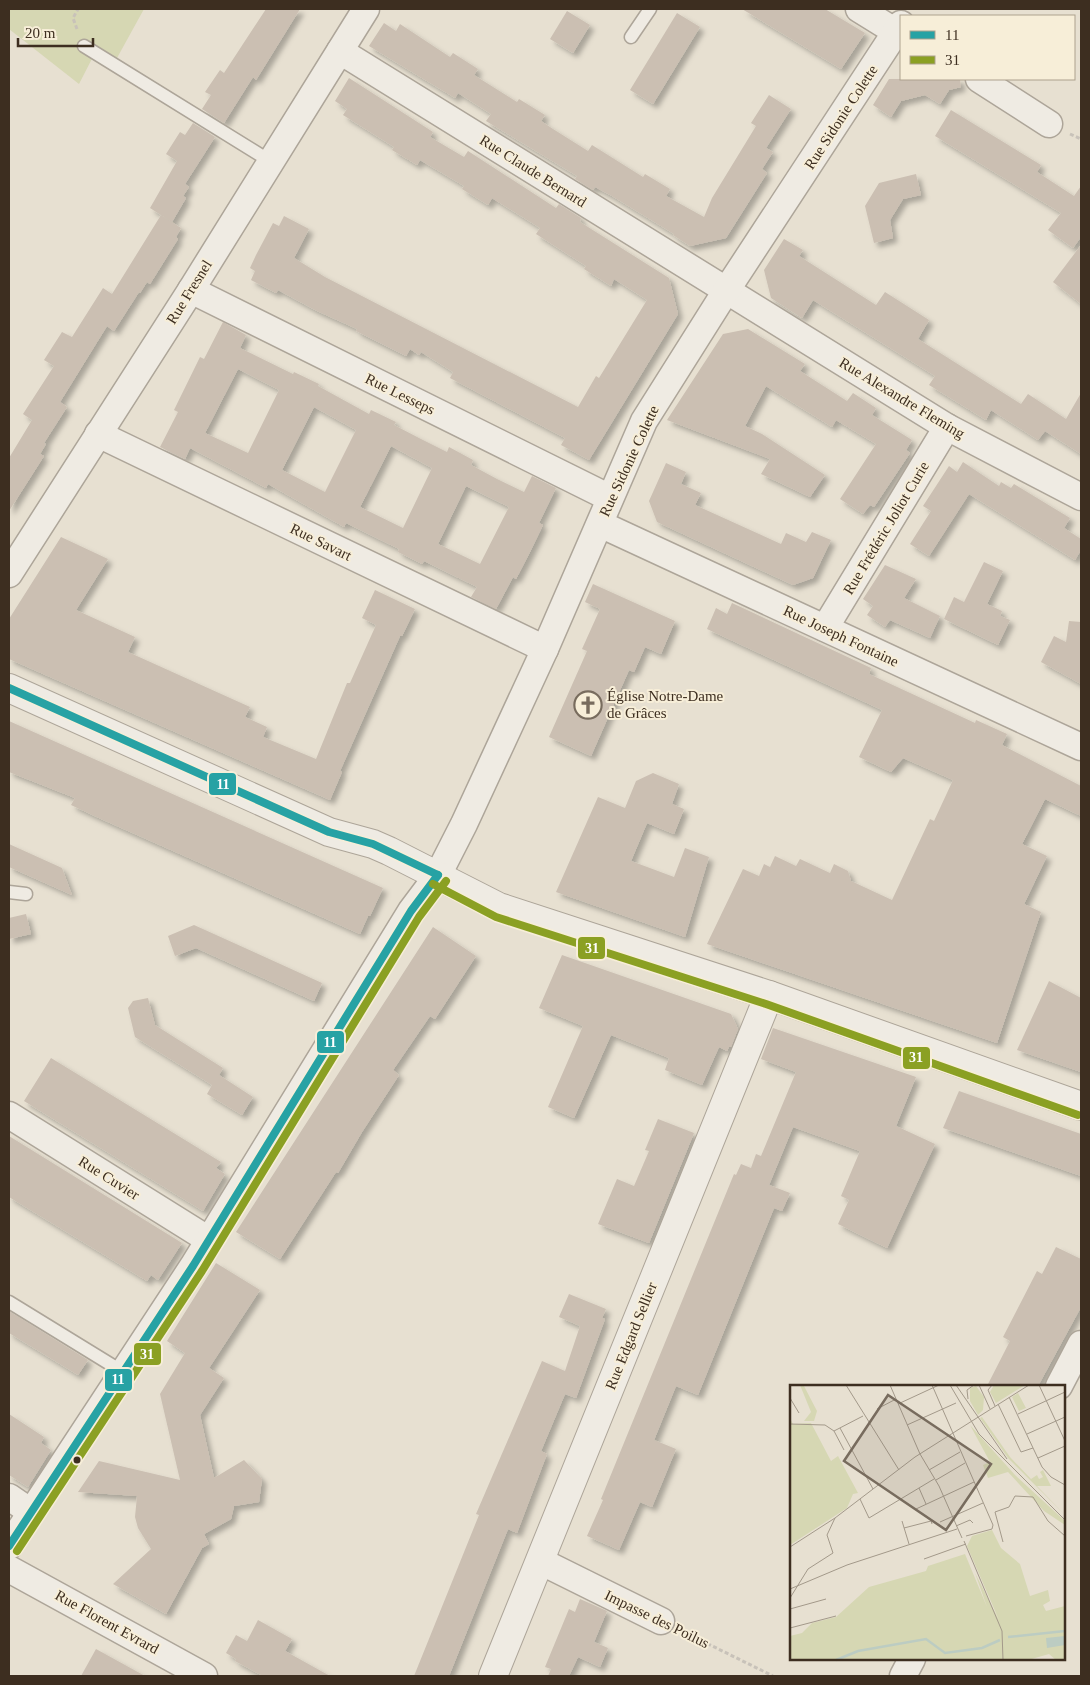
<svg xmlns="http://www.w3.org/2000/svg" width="1090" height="1685" viewBox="0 0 1090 1685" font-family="'Times New Roman',serif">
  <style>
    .green { fill: #d6d7b3 }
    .building { fill: #cbbfb2; fill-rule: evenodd; filter: url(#shadow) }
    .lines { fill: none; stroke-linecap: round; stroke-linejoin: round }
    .service-casing { stroke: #ada599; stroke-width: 15 }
    .minor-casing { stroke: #ada599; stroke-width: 29 }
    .tertiary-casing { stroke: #ada599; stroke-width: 30 }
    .path { stroke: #c8c2b9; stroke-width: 3; stroke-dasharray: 4 2.5; stroke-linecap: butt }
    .service { stroke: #efebe3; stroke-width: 12 }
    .minor { stroke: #efebe3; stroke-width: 26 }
    .tertiary { stroke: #efebe3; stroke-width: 28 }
    .bus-1-casing { stroke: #f7eed8; stroke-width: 11 }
    .bus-2-casing { stroke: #f7eed8; stroke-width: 11 }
    .bus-1 { stroke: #27a2a4; stroke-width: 8 }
    .bus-2 { stroke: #8ba023; stroke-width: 8 }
    .bus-dot { fill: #3d2e20; stroke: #f7eed8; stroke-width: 2 }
    .labels { text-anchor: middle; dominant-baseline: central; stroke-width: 4; stroke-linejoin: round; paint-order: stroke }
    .street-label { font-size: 15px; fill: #3d2e20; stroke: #f7eed8 }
    .poi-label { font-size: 15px; fill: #3d2e20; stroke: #f7eed8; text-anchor: start }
    .inset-river { fill: none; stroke: #bcccc2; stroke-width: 2.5 }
    .inset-road { fill: none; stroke: #a3998a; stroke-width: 1 }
    .view { fill: #786c5e; fill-opacity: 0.15; stroke: #786c5e; stroke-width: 2.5 }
    .inset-edge { fill: none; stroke: #3d2e20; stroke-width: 2.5 }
    .line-badge { stroke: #f7eed8; stroke-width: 2 }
    .badge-label { font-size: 14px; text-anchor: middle; font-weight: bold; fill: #fff }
  </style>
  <defs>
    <filter id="shadow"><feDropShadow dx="4.5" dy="4.5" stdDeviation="2.5" flood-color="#0004"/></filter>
  </defs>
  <rect width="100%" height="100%" fill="#e7e0d1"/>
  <!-- green -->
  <polygon class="green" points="9,9 144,9 117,58 98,47 79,84 9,29"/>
  <!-- building -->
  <g class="building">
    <polygon points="266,9 300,9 256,80 253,77 224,123 202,109 211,95 205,92 220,70 224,73"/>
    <polygon points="742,9 825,9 865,33 841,69"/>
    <polygon points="567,11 590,25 573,53 550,39"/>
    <polygon points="677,13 700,27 653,104 630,90"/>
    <polygon points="384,23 396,31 400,24 450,57 453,53 478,69 474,75 517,102 519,99 545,115 541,121 553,129 588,151 592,145 643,177 645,174 670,189 666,196 704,217 712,198 756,126 751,123 769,95 791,109 766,148 773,152 762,169 767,173 726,238 690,246 673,235 674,234 612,196 595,187 593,190 575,179 577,176 486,121 491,114 458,93 455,98 369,46"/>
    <polygon points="349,78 433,132 430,137 464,157 468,151 556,208 559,204 581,218 580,222 669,278 678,314 589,460 561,445 565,438 450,378 453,372 421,352 419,355 410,349 406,356 356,331 357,329 317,311 278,290 276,293 251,280 255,271 250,268 256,255 273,223 279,226 284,216 309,229 294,258 325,277 578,407 596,376 599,378 647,300 614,279 611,286 584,269 586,266 536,234 540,228 492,198 488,205 462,189 464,186 420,160 417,165 392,150 394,147 343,115 347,109 335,101"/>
    <polygon points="889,79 960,79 961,87 949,90 940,104 925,95 901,101 891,117 873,105"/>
    <polygon points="951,110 1041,165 1037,172 1074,196 1081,186 1081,237 1073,248 1048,230 1061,213 935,136"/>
    <polygon points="193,123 215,137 185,184 189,187 183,196 186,198 172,222 150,208 177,161 166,154 180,132 185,135"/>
    <polygon points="916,174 921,195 903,199 890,220 893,238 874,243 865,206 879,183"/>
    <polygon points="161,215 181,228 176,237 178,239 150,284 147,282 140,293 139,292 114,331 107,326 60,402 67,407 44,443 46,444 40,454 44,456 9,511 9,458 32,420 23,414 54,366 44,360 62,332 72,337 103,288 112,294"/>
    <polygon points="784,239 803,250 799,256 876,305 885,292 929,320 918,339 1021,404 1028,394 1066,419 1081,393 1081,454 1045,431 1038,440 991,410 986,420 929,385 935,376 813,300 802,318 771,298 764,270"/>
    <polygon points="1081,245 1081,304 1053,282"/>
    <path d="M223 322 246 335 240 348 293 374 294 372 319 384 318 386 369 414 371 410 396 422 394 425 419 438 447 452 449 447 473 460 471 465 497 479 524 492 532 476 556 488 539 523 543 525 530 552 516 579 513 577 496 609 471 597 477 587 424 561 422 564 398 552 399 549 346 523 344 527 268 484 266 488 190 448 185 459 160 447 178 412 174 410 200 357 204 359ZM238 369 279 390 248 453 205 433ZM314 407 356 430 325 492 282 470ZM391 446 432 468 403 528 360 507ZM466 486 509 507 480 564 438 544Z"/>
    <polygon points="748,329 805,364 800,371 847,401 853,393 876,408 872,415 912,440 906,450 910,453 874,507 870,505 863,514 840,499 876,444 836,420 832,427 766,386 745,426 762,434 825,475 810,497 761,474 770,459 667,420 723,334"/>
    <polygon points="963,462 999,486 1001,482 1011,488 1014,484 1070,518 1064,528 1081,539 1081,550 1075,560 969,494 929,556 910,544 931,511 923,506 949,466 957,472"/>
    <polygon points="666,463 686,472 681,484 701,493 695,505 781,544 786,533 806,542 812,532 831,540 813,578 793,585 657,522 649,501"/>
    <polygon points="61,537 108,559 76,610 135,637 128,652 250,707 245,717 267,727 263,737 316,759 347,683 350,683 376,625 362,618 375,590 415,609 402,636 400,636 340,771 342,772 330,800 9,659 9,619"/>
    <polygon points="984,562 1003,571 987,604 1002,611 1000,616 1010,620 998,645 944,619 954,597 964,602"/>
    <polygon points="885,565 916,579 904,598 940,616 930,638 890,620 885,627 867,615 873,606 863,599"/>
    <polygon points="593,584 675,621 661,654 645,647 634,672 629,670 591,756 549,737 587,651 582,649 600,609 585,602"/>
    <polygon points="732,603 871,668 869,674 975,723 976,720 1007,734 1002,745 1081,786 1081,816 1045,799 1022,844 1047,856 1024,904 1041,912 997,1043 707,944 743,869 759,876 764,864 770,867 775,856 796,866 800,859 830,873 834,864 848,871 851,881 892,900 930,819 934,821 953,780 903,758 891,772 859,757 882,710 707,629 716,608 727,614"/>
    <polygon points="1069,621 1081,622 1081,684 1041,662 1054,636 1066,642"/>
    <polygon points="9,721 383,888 370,916 368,916 360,934 101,819 71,805 75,798 9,772"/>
    <polygon points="653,773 679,784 672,804 684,809 674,834 647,823 631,861 674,877 685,848 709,857 685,937 556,892 598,797 625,808 636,781"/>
    <polygon points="9,844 62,868 72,895 9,867"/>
    <polygon points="26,914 31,934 9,939 9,918"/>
    <polygon points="194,925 322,983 314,1001 196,948 175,956 168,936"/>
    <polygon points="433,927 476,956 435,1019 430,1016 393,1070 399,1075 362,1132 338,1173 336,1172 280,1259 236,1232"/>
    <polygon points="562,955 731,1014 738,1029 731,1047 729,1047 727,1051 719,1047 702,1085 665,1070 669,1058 611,1035 574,1118 548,1107 583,1026 539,1008"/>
    <polygon points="1049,981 1081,998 1081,1072 1017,1050"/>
    <polygon points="148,998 155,1025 223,1068 219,1075 253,1097 242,1115 207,1094 212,1085 135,1037 128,1008 133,1001"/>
    <polygon points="773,1028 916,1077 896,1126 935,1144 887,1248 838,1224 849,1200 841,1196 860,1151 793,1127 769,1185 790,1193 782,1211 774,1208 698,1395 676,1386 654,1440 676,1449 652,1507 640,1502 619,1550 587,1536 603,1500 601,1499 734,1174 736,1175 741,1164 751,1168 756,1154 761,1156 796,1072 761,1059"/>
    <polygon points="51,1058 221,1162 216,1168 225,1174 203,1211 24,1101"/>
    <polygon points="959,1091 1081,1134 1081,1176 943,1128"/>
    <polygon points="658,1119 694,1133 649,1243 598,1224 617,1179 634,1186 649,1151 645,1150"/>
    <polygon points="9,1136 182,1243 158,1280 151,1275 147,1281 9,1197"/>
    <polygon points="1056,1247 1081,1259 1081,1307 1038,1386 987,1386 1010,1341 1003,1337 1037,1271 1042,1274"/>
    <polygon points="216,1263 260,1290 209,1368 224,1378 200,1415 214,1478 244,1460 262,1479 259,1502 234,1506 231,1519 204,1534 209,1544 202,1548 166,1614 113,1584 151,1549 138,1528 135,1517 137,1496 78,1492 99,1461 180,1480 160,1394 185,1353 167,1341"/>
    <polygon points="569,1294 606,1309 602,1318 605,1319 576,1398 565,1394 541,1451 547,1454 517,1533 508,1529 449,1676 414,1676 479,1515 476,1514 542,1361 565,1371 580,1326 559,1317"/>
    <polygon points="9,1311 88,1360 78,1375 9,1333"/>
    <polygon points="9,1414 44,1437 41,1443 51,1450 28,1487 9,1475"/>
    <polygon points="580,1599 607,1611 594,1642 608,1648 600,1667 578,1657 569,1676 548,1676 551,1669 545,1667 569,1609 575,1612"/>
    <polygon points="258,1620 292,1639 285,1651 330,1676 263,1676 235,1661 236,1659 226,1653 236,1635 247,1641"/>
    <polygon points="96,1649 145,1676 81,1676"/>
  </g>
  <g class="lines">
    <!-- service casing -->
    <g class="service-casing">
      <g id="service">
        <polyline points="631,37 650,9"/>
        <polyline points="84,46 270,161"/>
        <polyline points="9,892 26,894"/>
        <polyline points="9,1302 123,1372"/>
      </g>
    </g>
    <!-- minor casing -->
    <g class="minor-casing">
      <g id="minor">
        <polyline points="859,9 901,35"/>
        <polyline points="340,51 947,427 1081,497"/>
        <polyline points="979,79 1049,124"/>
        <polyline points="191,290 610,498"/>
        <polyline points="98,434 545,649"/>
        <polyline points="600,524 1081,747"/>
        <polyline points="9,574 191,290 366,9"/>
        <polyline points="825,628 947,427"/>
        <polyline points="9,1115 209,1240"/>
        <polyline points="1059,1386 1081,1344"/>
        <polyline points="9,1497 31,1512"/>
        <polyline points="9,1546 193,1266 411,911 438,875 464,824 545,649 644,421 726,291 901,24"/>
        <polyline points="540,1561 661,1621"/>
        <polyline points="9,1569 204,1676"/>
        <polyline points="903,1676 912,1659"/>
      </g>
    </g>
    <!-- tertiary casing -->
    <g class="tertiary-casing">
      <g id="tertiary">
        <polyline points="9,688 329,832 373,844 389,851 499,907 769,995 1081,1106"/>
        <polyline points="493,1676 769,995"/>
      </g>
    </g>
    <!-- path -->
    <g class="path">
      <polyline points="77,29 73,18 78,9"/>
      <polyline points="1070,134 1081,139"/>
      <polyline points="684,1632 773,1676"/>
    </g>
    <!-- service -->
    <use href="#service" class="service"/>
    <!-- minor -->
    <use href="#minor" class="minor"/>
    <!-- tertiary -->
    <use href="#tertiary" class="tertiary"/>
    <!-- bus-1 casing -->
    <g class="bus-1-casing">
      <g id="bus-1">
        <polyline points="9,688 329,832 373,844 438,875"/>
        <polyline points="9,1546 193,1266 411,911 438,875"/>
      </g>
    </g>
    <!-- bus-2 casing -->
    <g class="bus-2-casing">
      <g id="bus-2">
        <polyline points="433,884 496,917 766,1004 1078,1115"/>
        <polyline points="17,1551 202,1271 419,917 446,881"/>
      </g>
    </g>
    <!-- bus-1 -->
    <use href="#bus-1" class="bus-1"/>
    <!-- bus-2 -->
    <use href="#bus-2" class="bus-2"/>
  </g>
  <!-- icons -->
  <defs>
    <g id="church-ring" transform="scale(1.4375)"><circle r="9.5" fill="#f7eed8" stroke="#786c5e" stroke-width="1.5"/><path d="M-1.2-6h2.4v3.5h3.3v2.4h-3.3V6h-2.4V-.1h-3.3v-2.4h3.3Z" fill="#786c5e"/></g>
  </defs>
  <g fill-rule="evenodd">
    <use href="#church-ring" x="588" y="705"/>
  </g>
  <!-- markers -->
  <circle class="bus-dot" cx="77" cy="1460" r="4.5"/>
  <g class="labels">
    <!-- street labels -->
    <g class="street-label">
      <text transform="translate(841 117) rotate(-57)">Rue Sidonie Colette</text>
      <text transform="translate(533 171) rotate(32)">Rue Claude Bernard</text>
      <text transform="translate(189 292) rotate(-58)">Rue Fresnel</text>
      <text transform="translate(400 394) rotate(26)">Rue Lesseps</text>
      <text transform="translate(902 398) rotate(31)">Rue Alexandre Fleming</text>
      <text transform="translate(629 461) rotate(-65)">Rue Sidonie Colette</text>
      <text transform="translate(886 528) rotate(-59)">Rue Frédéric Joliot Curie</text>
      <text transform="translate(321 542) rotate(26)">Rue Savart</text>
      <text transform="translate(841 636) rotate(25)">Rue Joseph Fontaine</text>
      <text transform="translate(109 1178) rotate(32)">Rue Cuvier</text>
      <text transform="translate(631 1336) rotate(-68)">Rue Edgard Sellier</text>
      <text transform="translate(657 1619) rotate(26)">Impasse des Poilus</text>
      <text transform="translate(107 1622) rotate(29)">Rue Florent Evrard</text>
    </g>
    <!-- poi labels -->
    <g class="poi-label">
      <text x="607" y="696">Église Notre-Dame<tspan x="607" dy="17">de Grâces</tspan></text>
    </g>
  </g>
  <!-- overview -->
  <g transform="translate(790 1385)">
    <rect width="275" height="275" fill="#e7e0d1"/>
    <path d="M10 0 14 1 27 26 24 36H14L21 27ZM204 0H235L206 18 200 7ZM186 1 194 12 193 25 188 30 180 16V3ZM228 8 236 23 229 26 222 12ZM192 32 220 72 241 94 247 90 249 94 253 92 250 87 253 85 261 101H247L275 130 218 73 190 33ZM0 33 3 39 21 38 41 76 48 71 68 108 63 109 57 123 0 160ZM180 40 225 90 275 136V140L254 126 218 87 198 93 193 80 200 77ZM202 145 211 163 230 179 240 211 258 205 260 216 253 220 256 226 275 221V275H266L259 269 238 275H0V251L12 248 22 238 46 232 79 202 136 186 138 181 175 169 197 222 185 188 209 235 177 161 182 151Z" fill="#d6d7b3"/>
    <path d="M275 251V260L257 263 256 253Z" fill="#bcccc2"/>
    <path class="inset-river" d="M218 252 275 246M46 275 68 266 136 254 155 268 192 263 210 255"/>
    <path class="inset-road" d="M56 0 109 85M100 0 130 69 149 101 172 153M142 0 203 140 202 144 176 151M160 0 189 49 275 135M166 0 217 74M189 0 200 24M202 0 198 5 205 21M249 0 275 56M219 12 252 82 261 92 275 100M0 13 9 28M178 14 177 5 184 0M108 19 149 0M208 19 231 67 243 63M87 24 106 14M228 29 275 7M0 39 35 40 44 46 54 65M117 40 166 18M50 43 83 104M44 46 73 31M237 49 275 32M248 73 275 61M139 85 170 67M146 95 175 78M129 103 136 119M70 114 79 133 144 94M126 124 184 97M112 136 119 159M150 137 193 118M166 141 180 135 183 138M114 143 141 136 142 139M174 156 212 246 213 275M213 157 205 127 219 122 225 111 243 112 258 136 275 151M0 162 45 133 125 72 239 0M134 174 176 159M0 204 57 180 167 144M0 213 18 184 43 168 37 150 45 133M0 224 36 214M0 243 46 231"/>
    <path class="view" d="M98 10 201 79 156 145 54 76Z"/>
    <rect width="275" height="275" class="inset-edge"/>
  </g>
  <g class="line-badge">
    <rect x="208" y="772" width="29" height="24" rx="5" fill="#27a2a4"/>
    <rect x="577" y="936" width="29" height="24" rx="5" fill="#8ba023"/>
    <rect x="316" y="1030" width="29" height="24" rx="5" fill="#27a2a4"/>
    <rect x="902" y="1046" width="29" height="24" rx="5" fill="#8ba023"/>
    <rect x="133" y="1342" width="29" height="24" rx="5" fill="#8ba023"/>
    <rect x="104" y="1368" width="29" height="24" rx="5" fill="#27a2a4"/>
  </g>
  <g class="badge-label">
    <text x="223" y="789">11</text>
    <text x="592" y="953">31</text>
    <text x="330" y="1047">11</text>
    <text x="916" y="1062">31</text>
    <text x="147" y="1359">31</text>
    <text x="118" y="1384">11</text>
  </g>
  <!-- border -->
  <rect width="1090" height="1685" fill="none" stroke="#3d2e20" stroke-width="20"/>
  <!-- legend -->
  <rect x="900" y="15" width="175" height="65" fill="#f7eed8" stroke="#ada18e"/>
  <rect x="910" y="31" width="25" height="8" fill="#27a2a4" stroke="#ada18e"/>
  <text x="945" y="40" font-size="15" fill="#3d2e20">11</text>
  <rect x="910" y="56" width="25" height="8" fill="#8ba023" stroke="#ada18e"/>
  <text x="945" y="65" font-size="15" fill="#3d2e20">31</text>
  <!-- scale -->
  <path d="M18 38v8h75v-8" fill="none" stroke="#3d2e20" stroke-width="2.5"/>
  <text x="25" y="38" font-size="15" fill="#3d2e20" stroke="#f7eed8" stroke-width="4" paint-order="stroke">20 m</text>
</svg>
